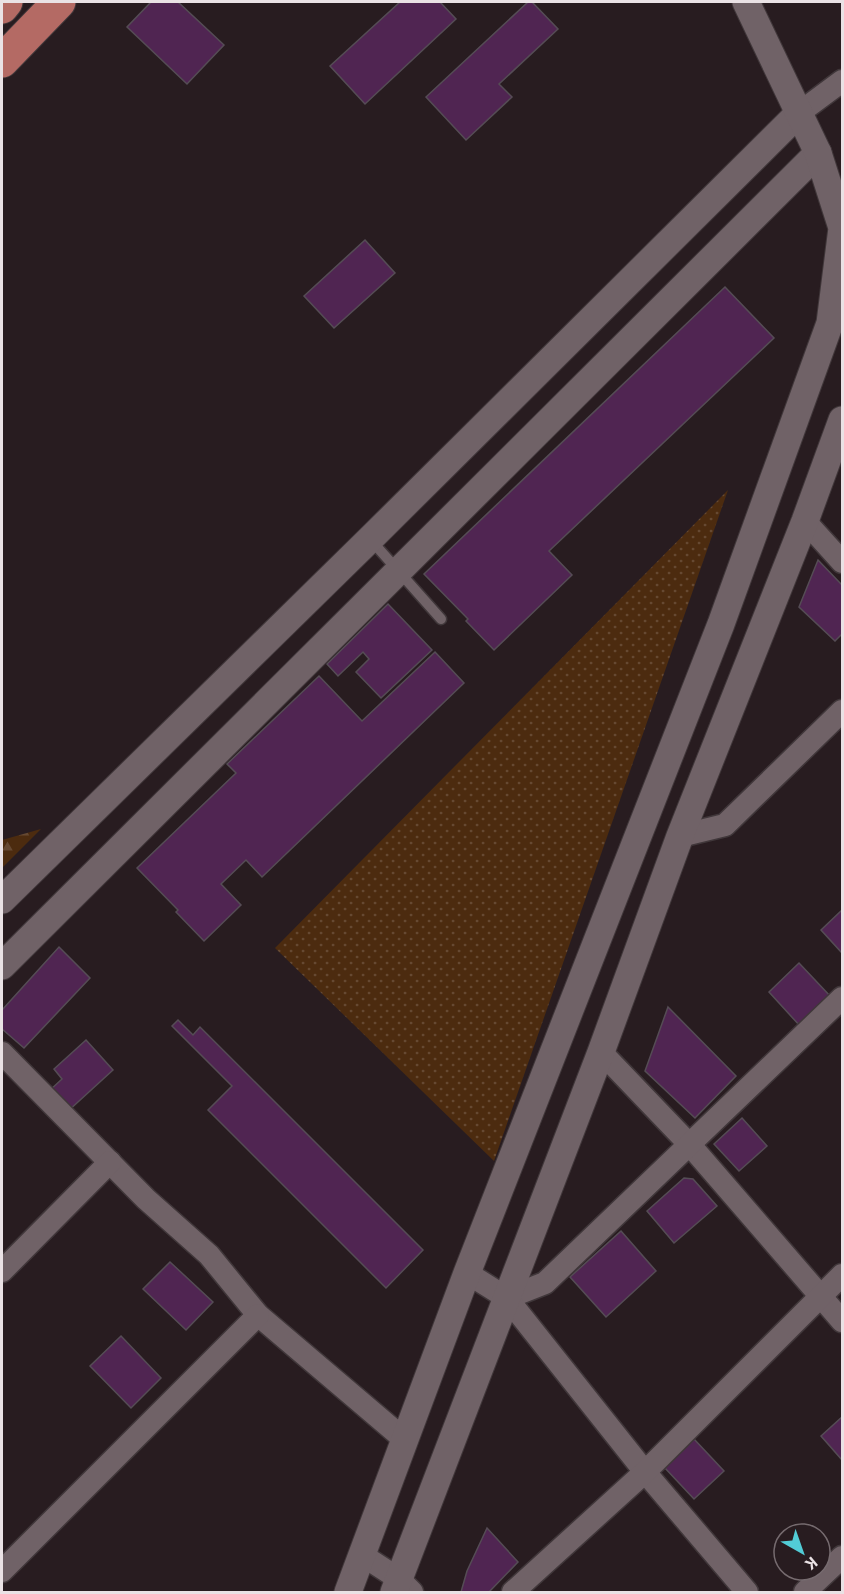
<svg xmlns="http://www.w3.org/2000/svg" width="844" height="1594" viewBox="0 0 844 1594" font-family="'Exo 2',sans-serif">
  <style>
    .grass { fill: url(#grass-dots) }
    .forest { fill: url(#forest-firs) }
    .building { fill: #502552; stroke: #554c55; stroke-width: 1.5 }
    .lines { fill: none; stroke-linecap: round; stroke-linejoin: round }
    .service-casing { stroke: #40373a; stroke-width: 13 }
    .minor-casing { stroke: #40373a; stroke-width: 25 }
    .tertiary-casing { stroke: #40373a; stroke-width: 29 }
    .trunk-casing { stroke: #40373a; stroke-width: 35 }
    .service { stroke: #706267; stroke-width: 10 }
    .minor { stroke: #706267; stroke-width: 22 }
    .tertiary { stroke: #706267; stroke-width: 27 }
    .trunk { stroke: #b46a64; stroke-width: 33 }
  </style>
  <defs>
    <pattern id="grass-dots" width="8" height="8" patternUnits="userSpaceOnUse" patternTransform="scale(1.5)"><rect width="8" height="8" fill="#4c2b0f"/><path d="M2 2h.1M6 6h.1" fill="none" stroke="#664932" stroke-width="1.8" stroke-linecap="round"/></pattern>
    <pattern id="forest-firs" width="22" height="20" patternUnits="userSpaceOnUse" patternTransform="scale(1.5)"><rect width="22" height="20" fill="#4c2b0f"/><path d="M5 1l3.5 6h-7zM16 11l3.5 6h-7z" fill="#664932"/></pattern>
  </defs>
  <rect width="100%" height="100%" fill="#281c20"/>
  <!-- grass -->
  <polygon class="grass" points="728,490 494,1161 275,948"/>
  <!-- forest -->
  <polygon class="forest" points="41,829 2,868 2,840"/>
  <!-- building -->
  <g class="building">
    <polygon points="151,2 178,2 224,45 187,84 127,27"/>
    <polygon points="400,2 440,2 456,19 365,104 330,66"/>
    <polygon points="528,2 532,2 558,29 499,84 512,97 466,140 426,97"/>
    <polygon points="365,240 395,273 334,328 304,296"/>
    <polygon points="725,287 774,338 549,551 572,575 494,650 466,621 468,619 424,574"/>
    <polygon points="818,560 842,585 842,634 835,641 799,607"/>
    <polygon points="388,604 432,650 381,698 356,672 369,659 363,652 338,676 327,664"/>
    <polygon points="435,652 464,683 262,877 246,860 221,884 241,905 204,941 176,912 178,910 137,868 236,773 227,764 319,676 362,721"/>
    <polygon points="842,910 842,953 821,930"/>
    <polygon points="59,947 90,978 24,1048 2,1029 2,1010"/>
    <polygon points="799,963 831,997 800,1026 769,992"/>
    <polygon points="668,1007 736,1076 695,1118 645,1071"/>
    <polygon points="178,1020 193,1035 200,1027 423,1250 386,1288 208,1110 232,1086 172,1026"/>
    <polygon points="86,1040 113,1070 67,1112 48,1092 62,1079 54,1069"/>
    <polygon points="742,1118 767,1146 739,1171 714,1144"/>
    <polygon points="684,1178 693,1179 717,1206 674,1243 647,1211"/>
    <polygon points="621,1231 656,1271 606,1317 570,1277"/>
    <polygon points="170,1262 213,1302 186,1330 143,1289"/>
    <polygon points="121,1336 161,1378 131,1408 90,1366"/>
    <polygon points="842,1417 842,1460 821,1436"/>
    <polygon points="694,1439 724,1471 694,1499 664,1467"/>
    <polygon points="487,1528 518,1562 489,1592 461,1592 467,1571"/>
  </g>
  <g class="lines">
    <!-- service casing -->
    <g class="service-casing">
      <polyline id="service" points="370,539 441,619"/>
    </g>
    <!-- minor casing -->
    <g class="minor-casing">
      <g id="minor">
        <polyline points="799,113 842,81"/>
        <polyline points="805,521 842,562"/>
        <polyline points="680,836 725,825 842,711"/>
        <polyline points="601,1052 690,1145 842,1321"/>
        <polyline points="2,1053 146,1199 209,1255 258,1315 405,1440"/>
        <polyline points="2,1271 110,1162"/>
        <polyline points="467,1273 507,1298 545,1283 842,998"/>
        <polyline points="507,1298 645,1472 747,1592"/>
        <polyline points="362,1555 399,1579 412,1592"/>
        <polyline points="2,1571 258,1315"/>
        <polyline points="513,1592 645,1472 842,1275"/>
        <polyline points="805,1592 842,1557"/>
      </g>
    </g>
    <!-- tertiary casing -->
    <g class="tertiary-casing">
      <g id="tertiary">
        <polyline points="2,900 370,539 799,113"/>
        <polyline points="2,966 818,153"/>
        <polyline points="348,1592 467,1273 721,624 830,323 842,228 818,153 746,2"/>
        <polyline points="394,1592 601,1052 680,836 805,521 842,420"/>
      </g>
    </g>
    <!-- trunk casing -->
    <g class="trunk-casing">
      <g id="trunk">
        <polyline points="2,7 6,2"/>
        <polyline points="2,61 59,2"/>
      </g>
    </g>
    <!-- service -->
    <use href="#service" class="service"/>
    <!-- minor -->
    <use href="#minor" class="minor"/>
    <!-- tertiary -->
    <use href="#tertiary" class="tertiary"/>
    <!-- trunk -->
    <use href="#trunk" class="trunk"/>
  </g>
  <!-- border -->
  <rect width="844" height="1594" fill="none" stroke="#eae2e5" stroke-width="6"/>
  <!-- north arrow -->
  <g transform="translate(802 1552) rotate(140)"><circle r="28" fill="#281c20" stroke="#766b6f" stroke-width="1.5"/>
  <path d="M0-4.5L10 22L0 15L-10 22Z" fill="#52ccd6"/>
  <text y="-9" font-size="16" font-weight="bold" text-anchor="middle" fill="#eae2e5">K</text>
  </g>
</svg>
